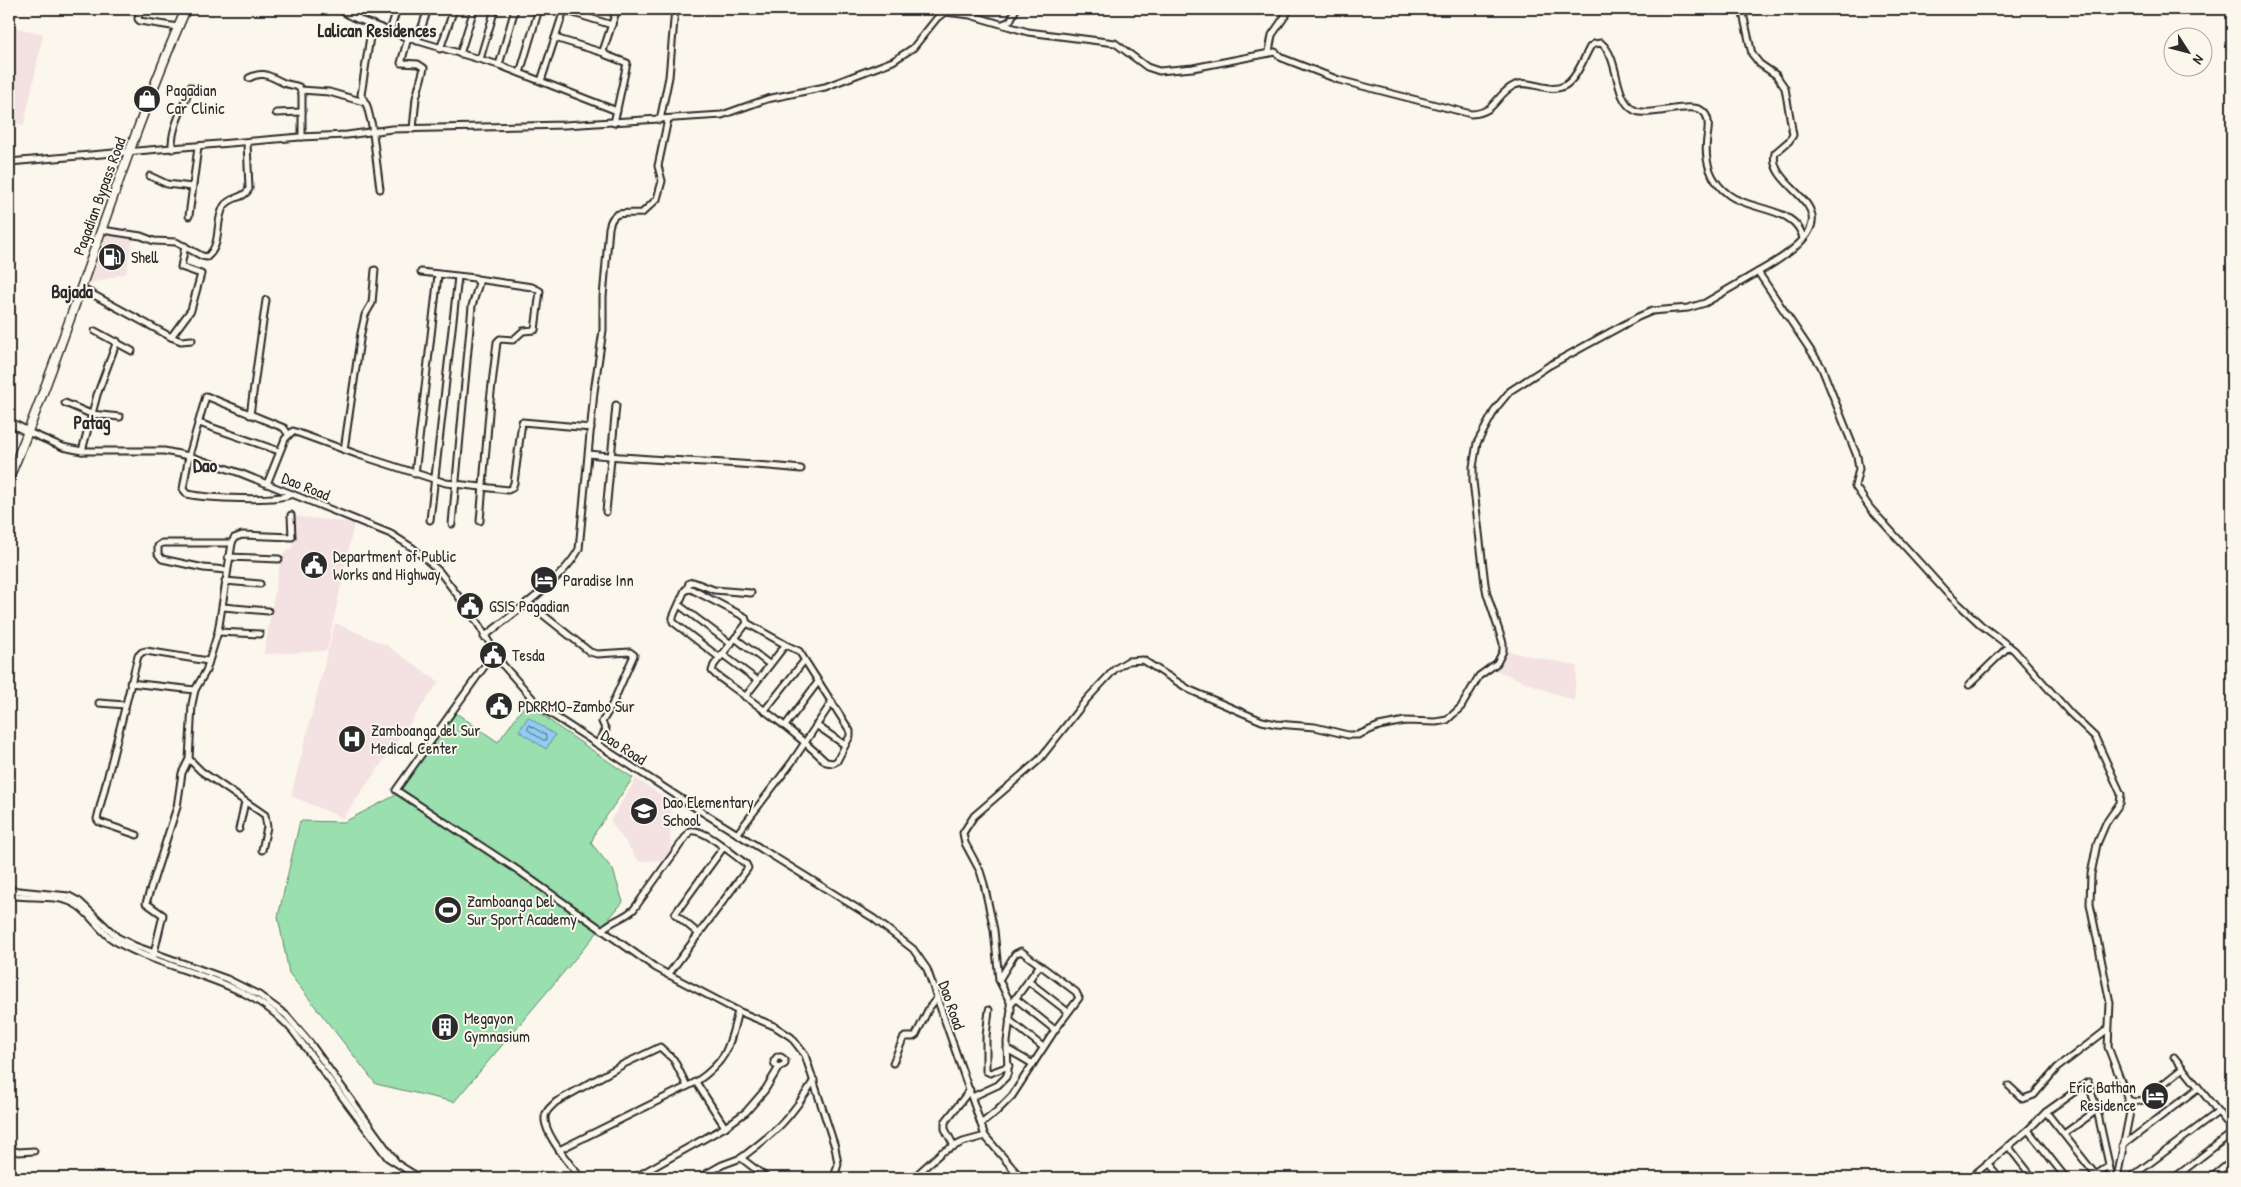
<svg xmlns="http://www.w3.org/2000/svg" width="2241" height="1187" viewBox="0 0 2241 1187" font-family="'Patrick Hand',sans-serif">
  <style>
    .built { fill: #f4e1e1 }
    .green { fill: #99e0ae; stroke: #62866c }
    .water { fill: #92ccf2; stroke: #698ca2 }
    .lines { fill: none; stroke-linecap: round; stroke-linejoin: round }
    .shore { stroke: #546b7b; stroke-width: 1 }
    .minor-casing { stroke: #2b2b2b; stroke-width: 9 }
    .major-casing { stroke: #2b2b2b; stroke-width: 11 }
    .highway-casing { stroke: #2b2b2b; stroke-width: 11 }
    .minor { stroke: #fbf7ec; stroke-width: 5 }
    .major { stroke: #fbf7ec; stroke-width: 7 }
    .highway { stroke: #fbf7ec; stroke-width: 8 }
    .labels { text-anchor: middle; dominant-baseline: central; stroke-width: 4; stroke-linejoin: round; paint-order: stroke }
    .poi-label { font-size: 16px; fill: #2b2b2b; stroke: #fbf7ec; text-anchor: start }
    .street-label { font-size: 16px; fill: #2b2b2b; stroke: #fbf7ec }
    .neighbourhood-label { font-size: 18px; font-weight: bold; fill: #2b2b2b; stroke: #fbf7ec }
    .quarter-label { font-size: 19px; font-weight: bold; fill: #2b2b2b; stroke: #fbf7ec }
  </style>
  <rect width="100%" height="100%" fill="#fbf7ec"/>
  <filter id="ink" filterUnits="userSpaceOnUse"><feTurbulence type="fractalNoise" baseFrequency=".02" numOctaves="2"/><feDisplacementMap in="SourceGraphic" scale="10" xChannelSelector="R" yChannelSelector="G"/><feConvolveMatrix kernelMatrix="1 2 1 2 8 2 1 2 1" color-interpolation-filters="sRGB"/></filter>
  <g filter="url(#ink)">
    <!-- built -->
    <g class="built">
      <polygon points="953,9 1001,9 996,20"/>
      <polygon points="9,26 43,34 24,126 9,121"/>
      <polygon points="106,232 133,237 126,273 100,281 88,283"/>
      <polygon points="293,516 354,523 327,651 264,654 281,556 293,547"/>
      <polygon points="335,623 386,645 439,682 343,818 291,796"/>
      <polygon points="1506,651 1577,666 1574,701 1495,670 1500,665"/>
      <polygon points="636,779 671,801 670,860 639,861 610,821"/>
    </g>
    <!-- green -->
    <polygon class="green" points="527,702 558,727 633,778 596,831 591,843 613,870 623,902 454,1102 376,1084 289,973 278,917 300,821 344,822 396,795 456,713 498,742"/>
    <!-- water -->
    <polygon class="water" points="528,717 555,735 546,749 519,731"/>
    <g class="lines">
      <!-- shore -->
      <polygon class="shore" points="529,725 546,735 546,740 543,740 528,730"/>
      <!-- minor casing -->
      <g class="minor-casing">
        <g id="minor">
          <polyline points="139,9 138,19 140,21 178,27"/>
          <polyline points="339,9 352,17 408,38 499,65 617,111"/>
          <path d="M1742 9 1752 54 1760 64 1776 75 1785 88 1793 135 1789 141 1775 153C1765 195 1875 207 1758 272L1821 366 1857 456 1859 469 1855 486 1870 508 1947 593 1981 625 2014 650 2070 713 2095 737 2121 794 2120 803 2106 823 2097 844 2091 874 2090 904 2110 1003 2108 1047 2131 1107 2117 1178"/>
          <polyline points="564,10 612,25"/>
          <polyline points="357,19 361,9"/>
          <polyline points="372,24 361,95 367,106 372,126 380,189"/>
          <polyline points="1003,24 1010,21 1016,9"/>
          <polyline points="390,31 397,9"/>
          <polyline points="408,38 401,63 418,64 424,68 416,98 413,129"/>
          <polyline points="555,38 564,10 559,9"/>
          <polyline points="417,41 428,9"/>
          <polyline points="440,49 454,9"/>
          <polyline points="1269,52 1272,35 1290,9"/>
          <polyline points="460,54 474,9"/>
          <polyline points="480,59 495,9"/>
          <polyline points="499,65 515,9"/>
          <polyline points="520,73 539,9"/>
          <path d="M249 78C264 70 270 77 284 83 289 85 294 85 299 87L302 94V137"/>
          <polyline points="541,81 555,38 604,53"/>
          <polyline points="301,90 329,92 364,102"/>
          <polyline points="276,113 302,112"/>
          <polyline points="660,120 669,77 675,9"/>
          <polyline points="614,123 627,63 606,55 603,51 617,9"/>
          <path d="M172 149C171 126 184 108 190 87"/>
          <path d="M9 162 300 137 347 135 392 129 565 125 722 115 767 99 825 87 893 61 913 48 937 18 945 12 970 15 1028 32 1115 43 1147 67 1159 71 1193 68 1275 52 1282 58 1339 80 1471 114C1497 113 1495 94 1515 85 1530 79 1549 94 1564 86 1576 80 1584 58 1590 47L1594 44 1601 43C1620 58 1613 98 1634 110 1650 119 1697 97 1706 115 1710 122 1708 131 1707 138 1704 160 1710 181 1729 195 1750 211 1798 207 1803 239"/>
          <polyline points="150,176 167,184 192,187"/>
          <polyline points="189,216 198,147"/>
          <path d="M102 230 141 236 154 241 176 242 202 256 207 257C223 243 214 223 224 206 231 196 244 199 249 189L247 142"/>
          <polyline points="421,272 475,278 479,283 472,306 452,524"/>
          <polyline points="477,279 532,287 540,291 535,330 523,331 513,340 500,339 497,342 490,401 480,521"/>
          <polyline points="81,288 171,337 181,341 192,340"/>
          <polyline points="95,331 132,351"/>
          <polyline points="171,337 191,310 201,274 181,267 185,246"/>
          <polyline points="65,403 91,414 120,417"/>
          <polyline points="250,415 266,300"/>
          <polyline points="199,423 279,451"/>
          <polyline points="28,432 63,447 82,451 164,451 189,456 240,473 391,534 413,548 439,571 472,614 503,665 533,699 548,712 694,807 873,918 913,949 927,969 985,1136 1021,1178"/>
          <path d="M288 434 284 428 206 396 189 456 183 489 187 494C206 498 276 502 292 494"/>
          <polyline points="344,450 361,333 365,315 372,303 375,270"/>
          <polyline points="82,451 97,395 117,341"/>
          <path d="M589 454C660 462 730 461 801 469"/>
          <polyline points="415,474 438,275"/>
          <polyline points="267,484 285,439 293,431 359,455 446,483 508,490 512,488 514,483 522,422 591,428"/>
          <polyline points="606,512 616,405"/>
          <polyline points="430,520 458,277"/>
          <polyline points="228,557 279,559"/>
          <polyline points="226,570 204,568 162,559 158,554 158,546 162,543 232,543"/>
          <polyline points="225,581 260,584"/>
          <polyline points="687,589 689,583 693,582 714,590 751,593"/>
          <polyline points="527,602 590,652 597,654 630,652 634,655 611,707 602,722 606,730 597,744"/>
          <polyline points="679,605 731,644"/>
          <polyline points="223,607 268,611"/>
          <polyline points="218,632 260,634"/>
          <path d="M484 637C512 614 563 580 579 549L594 392 603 330V297L609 228C613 207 626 215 642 213L657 199 662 181 658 166 668 119"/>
          <polyline points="735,638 769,664"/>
          <polyline points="494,653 396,790 519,871 656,968 738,1011 774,1026 791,1037 805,1055 835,1147 838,1164 834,1178"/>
          <polyline points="722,654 757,680"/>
          <polyline points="720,658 673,622 673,617 685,590 691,589 745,617 747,623"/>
          <polyline points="130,683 195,690"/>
          <polyline points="1969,685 2009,646"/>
          <path d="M745 697 783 648 786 645 799 651 850 731V736L837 761 833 763 826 762C792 729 753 702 716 675L712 671 714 665 747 623 786 645"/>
          <polyline points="99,703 125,705"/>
          <polyline points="765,710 804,661"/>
          <polyline points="816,725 845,745"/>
          <polyline points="785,726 818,682"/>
          <polyline points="189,759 201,771 265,815 267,827 262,850"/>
          <polyline points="239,829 245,802"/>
          <polyline points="737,834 792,762 832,702"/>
          <polyline points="137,835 99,822 97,819 138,656 142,652 146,651 208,661"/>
          <polyline points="9,890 69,896 80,902 117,937 135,946 227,979 259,995 286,1015 310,1043 396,1162"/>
          <path d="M9 895C29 899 54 894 73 903 90 911 99 932 115 941 175 976 244 975 293 1031L388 1158 420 1178"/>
          <path d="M603 929C613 920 625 918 634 909L690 831C705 828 733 855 746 864L748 868 668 975"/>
          <polyline points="699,934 675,914 723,848"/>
          <polyline points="153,957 163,915 146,903 177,807 182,773 189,759 192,704 195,690 206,671 218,632 232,543 234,538 242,535 292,537 291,515"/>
          <polyline points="1028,981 1068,1012"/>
          <polyline points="1015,998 1055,1030"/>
          <polyline points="1010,1006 1040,965"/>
          <polyline points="989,1010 986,1036 986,1071 990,1073 1009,1066"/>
          <polyline points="1009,1020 1043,1047"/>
          <polyline points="1007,1049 1033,1064"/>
          <polyline points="2174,1057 2232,1129"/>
          <polyline points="893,1063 903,1039 905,1037 913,1037 916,1035 929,1008 937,998"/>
          <polyline points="696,1082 725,1127"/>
          <polyline points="2009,1086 2023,1099 2034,1095 2057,1068 2108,1029"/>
          <polyline points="972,1097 998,1085 1006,1077 1008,1072 1007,1042 1011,1009 1010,1002 999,980 994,930 984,884 980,871 965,843 963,833 974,816 1039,760 1087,699 1115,669 1128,661 1143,660 1190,690 1262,721 1276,724 1315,727 1348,735 1358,735 1379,726 1405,721 1436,722 1447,720 1461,707 1479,676 1497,663 1503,651 1503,643 1487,594 1485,584 1473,481 1473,467 1477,443 1496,408 1510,391 1550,365 1638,317 1652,311 1688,308 1705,303 1758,272"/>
          <polyline points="2128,1100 2135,1102 2143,1100 2183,1068"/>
          <polyline points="2046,1112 2095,1174"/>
          <polyline points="981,1124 997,1111 1012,1096 1055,1030 1079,998 1076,992 1021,951 1015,954 999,980"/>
          <polyline points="2028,1130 2066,1178"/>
          <polyline points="2064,1134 2097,1110"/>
          <polyline points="954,1146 945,1129 945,1122 970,1090"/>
          <polyline points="2008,1146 2033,1178"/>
          <polyline points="2122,1146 2198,1088"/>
          <polyline points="9,1148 18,1152 34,1151"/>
          <path d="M559 1150 696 1082C728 1060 729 1047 738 1011"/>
          <path d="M741 1158C776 1132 791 1118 814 1080"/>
          <polyline points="1987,1163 2000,1178"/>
          <path d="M581 1178C571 1166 543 1133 545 1117 545 1111 552 1106 556 1102L624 1064 660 1047 674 1060 687 1086"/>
          <polyline points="634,1178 725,1127 746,1112 765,1090 779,1067 785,1064 785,1060 781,1057 777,1057 774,1061 775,1065 779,1067"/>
          <polyline points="699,1178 722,1165 741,1158 767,1178"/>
          <polyline points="913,1178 942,1152 963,1142 985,1136"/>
          <polyline points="1970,1178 2028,1130 2046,1112 2088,1082 2097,1110 2112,1178"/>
          <polyline points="2091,1178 2109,1166"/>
          <polyline points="2130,1178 2218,1112"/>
          <polyline points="2174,1178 2232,1133"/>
          <polyline points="2211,1178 2232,1161"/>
        </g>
      </g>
      <!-- major casing -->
      <g class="major-casing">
        <polyline id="major" points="9,422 28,432"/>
      </g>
      <!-- highway casing -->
      <g class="highway-casing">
        <g id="highway">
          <path d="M9 478C74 324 119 162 186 9"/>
          <polyline points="9,793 9,802"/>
        </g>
      </g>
      <!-- minor -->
      <use href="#minor" class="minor"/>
      <!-- major -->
      <use href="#major" class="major"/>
      <!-- highway -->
      <use href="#highway" class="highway"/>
    </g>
  </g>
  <!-- icons -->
  <defs>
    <g id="shop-disc" transform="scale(1.4375)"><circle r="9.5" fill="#2b2b2b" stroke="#fbf7ec"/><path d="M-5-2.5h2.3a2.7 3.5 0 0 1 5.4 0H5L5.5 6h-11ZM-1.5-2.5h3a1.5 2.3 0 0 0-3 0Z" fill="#fff"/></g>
    <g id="fuel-disc" transform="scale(1.4375)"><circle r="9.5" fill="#2b2b2b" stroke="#fbf7ec"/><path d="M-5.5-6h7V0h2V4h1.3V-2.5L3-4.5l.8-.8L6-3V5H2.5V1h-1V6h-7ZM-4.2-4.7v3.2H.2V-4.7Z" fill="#fff"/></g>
    <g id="civic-disc" transform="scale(1.4375)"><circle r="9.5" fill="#2b2b2b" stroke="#fbf7ec"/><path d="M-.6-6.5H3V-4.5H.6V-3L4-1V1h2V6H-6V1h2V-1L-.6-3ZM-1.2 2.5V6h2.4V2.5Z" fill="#fff"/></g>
    <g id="hotel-disc" transform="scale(1.4375)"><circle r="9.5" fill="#2b2b2b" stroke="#fbf7ec"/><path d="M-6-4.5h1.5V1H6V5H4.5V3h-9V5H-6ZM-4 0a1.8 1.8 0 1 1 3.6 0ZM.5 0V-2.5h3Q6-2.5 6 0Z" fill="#fff"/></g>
    <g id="hospital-disc" transform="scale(1.4375)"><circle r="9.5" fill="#2b2b2b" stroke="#fbf7ec"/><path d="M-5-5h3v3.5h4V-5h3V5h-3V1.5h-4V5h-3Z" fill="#fff"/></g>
    <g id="school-disc" transform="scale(1.4375)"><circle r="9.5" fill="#2b2b2b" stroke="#fbf7ec"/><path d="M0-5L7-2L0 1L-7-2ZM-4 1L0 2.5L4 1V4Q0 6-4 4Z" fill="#fff"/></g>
    <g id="stadium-disc" transform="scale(1.4375)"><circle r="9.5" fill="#2b2b2b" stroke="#fbf7ec"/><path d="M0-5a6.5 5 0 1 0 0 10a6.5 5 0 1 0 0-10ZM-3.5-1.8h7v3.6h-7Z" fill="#fff"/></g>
    <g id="building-disc" transform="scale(1.4375)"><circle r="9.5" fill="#2b2b2b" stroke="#fbf7ec"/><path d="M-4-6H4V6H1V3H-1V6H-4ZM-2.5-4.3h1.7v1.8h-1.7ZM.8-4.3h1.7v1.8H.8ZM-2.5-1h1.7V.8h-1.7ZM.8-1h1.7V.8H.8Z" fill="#fff"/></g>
  </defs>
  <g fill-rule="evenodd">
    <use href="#shop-disc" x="147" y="99"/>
    <use href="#fuel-disc" x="112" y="257"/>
    <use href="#civic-disc" x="314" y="565"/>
    <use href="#hotel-disc" x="544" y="580"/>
    <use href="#civic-disc" x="470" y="606"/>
    <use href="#civic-disc" x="493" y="655"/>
    <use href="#civic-disc" x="499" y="706"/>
    <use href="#hospital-disc" x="352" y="739"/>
    <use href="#school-disc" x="644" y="811"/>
    <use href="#stadium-disc" x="448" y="910"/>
    <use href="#building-disc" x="445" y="1027"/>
    <use href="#hotel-disc" x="2155" y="1096"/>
  </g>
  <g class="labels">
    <!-- poi labels -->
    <g class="poi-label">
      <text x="166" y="90">Pagadian<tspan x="166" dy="18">Car Clinic</tspan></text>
      <text x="131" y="257">Shell</text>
      <text x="333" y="556">Department of Public<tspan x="333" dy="18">Works and Highway</tspan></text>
      <text x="563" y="580">Paradise Inn</text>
      <text x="489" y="606">GSIS Pagadian</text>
      <text x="512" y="655">Tesda</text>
      <text x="518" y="706">PDRRMO-Zambo Sur</text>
      <text x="371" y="730">Zamboanga del Sur<tspan x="371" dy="18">Medical Center</tspan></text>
      <text x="663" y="802">Dao Elementary<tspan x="663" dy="18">School</tspan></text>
      <text x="467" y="901">Zamboanga Del<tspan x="467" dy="18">Sur Sport Academy</tspan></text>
      <text x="464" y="1018">Megayon<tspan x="464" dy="18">Gymnasium</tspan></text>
      <text x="2136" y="1087" text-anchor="end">Eric Bathan<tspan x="2136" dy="18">Residence</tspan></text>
    </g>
    <!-- street labels -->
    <g class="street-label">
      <text transform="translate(99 196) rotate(-70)">Pagadian Bypass Road</text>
      <text transform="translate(306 486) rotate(22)">Dao Road</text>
      <text transform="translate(624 747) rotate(33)">Dao Road</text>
      <text transform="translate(952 1005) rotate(71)">Dao Road</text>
    </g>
    <!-- neighbourhood labels -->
    <g class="neighbourhood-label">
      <text x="377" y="30">Lalican Residences</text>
      <text x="72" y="291">Bajada</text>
      <text x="92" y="422">Patag</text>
    </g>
    <!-- quarter labels -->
    <g class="quarter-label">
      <text x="205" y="465">Dao</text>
    </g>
  </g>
  <!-- margin -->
  <rect width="2241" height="1187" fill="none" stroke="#fbf7ec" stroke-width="30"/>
  <rect x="15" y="15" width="2211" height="1157" fill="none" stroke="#2b2b2b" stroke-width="2" filter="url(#ink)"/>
  <!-- north arrow -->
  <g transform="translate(2188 52) rotate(126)"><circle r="24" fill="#fbf7ec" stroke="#a8a59f"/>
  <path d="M0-4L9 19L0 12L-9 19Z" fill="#2b2b2b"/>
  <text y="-8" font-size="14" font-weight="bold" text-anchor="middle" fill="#2b2b2b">N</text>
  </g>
</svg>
